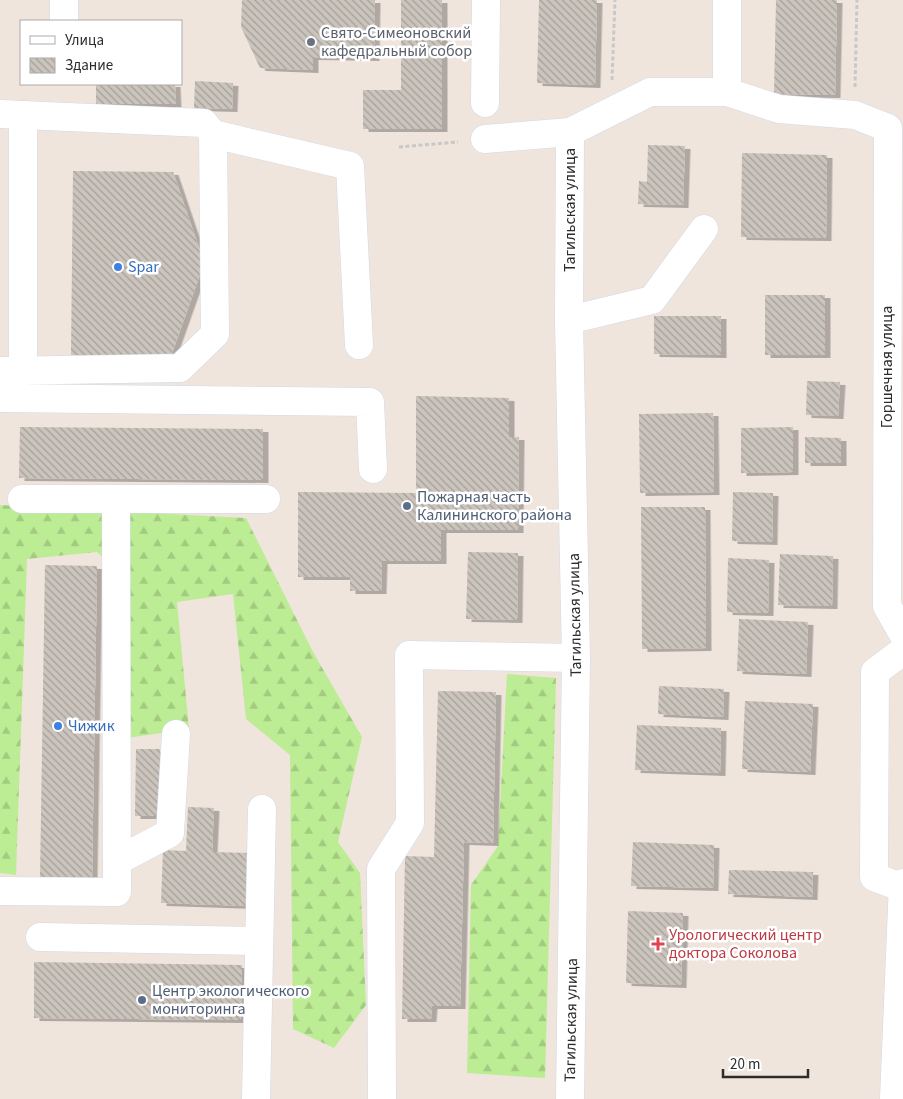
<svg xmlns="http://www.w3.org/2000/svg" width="903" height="1099" viewBox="0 0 903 1099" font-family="'Source Sans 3',sans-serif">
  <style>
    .forest { fill: url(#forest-firs) }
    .building { fill: url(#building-back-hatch); filter: url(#shadow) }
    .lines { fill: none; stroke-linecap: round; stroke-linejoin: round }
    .minor-casing { stroke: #d2d9e6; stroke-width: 29 }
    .path { stroke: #c8c8c8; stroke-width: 3; stroke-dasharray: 4 2.5; stroke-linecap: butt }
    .minor { stroke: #fff; stroke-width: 28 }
    .worship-dot { fill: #6b7280; stroke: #fff; stroke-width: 2 }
    .shop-dot { fill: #3f7fe0; stroke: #fff; stroke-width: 2 }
    .service-dot { fill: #5c6f8a; stroke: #fff; stroke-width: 2 }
    .health-dot { fill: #e0444e; stroke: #fff; stroke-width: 2 }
    .labels { text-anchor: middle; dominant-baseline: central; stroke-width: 5; stroke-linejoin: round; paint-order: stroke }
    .worship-label { font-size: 16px; fill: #5b616d; stroke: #fff; text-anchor: start }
    .street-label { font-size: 16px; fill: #2c2c2c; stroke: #fff }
    .shop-label { font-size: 16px; fill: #366cbe; stroke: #fff; text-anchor: start }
    .service-label { font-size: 16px; fill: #4e5e75; stroke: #fff; text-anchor: start }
    .health-label { font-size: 16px; fill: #be3a42; stroke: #fff; text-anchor: start }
  </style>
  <defs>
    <pattern id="forest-firs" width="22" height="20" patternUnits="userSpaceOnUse" patternTransform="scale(1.25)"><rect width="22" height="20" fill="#bcec94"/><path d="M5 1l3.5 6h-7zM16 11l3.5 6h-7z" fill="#a2cb80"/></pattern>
    <pattern id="building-back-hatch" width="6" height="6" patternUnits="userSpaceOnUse" patternTransform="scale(1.25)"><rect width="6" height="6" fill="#cac4bc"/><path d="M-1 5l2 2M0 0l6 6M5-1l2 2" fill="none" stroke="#a49f99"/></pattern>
    <filter id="shadow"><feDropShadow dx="5.5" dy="3" stdDeviation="0" flood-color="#0004"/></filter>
  </defs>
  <rect width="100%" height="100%" fill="#efe5dd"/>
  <!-- forest -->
  <g class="forest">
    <polygon points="0,505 246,518 313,652 362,737 338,842 360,873 366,1005 334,1048 293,1029 290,755 246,719 233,594 177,602 189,729 113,740 129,580 97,552 27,559 16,875 0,873"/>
    <polygon points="507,674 556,678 545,1078 467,1073 471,885 498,846"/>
  </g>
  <!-- building -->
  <g class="building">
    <polygon points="242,0 375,0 374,58 313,57 313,70 260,68 241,27"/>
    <polygon points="401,0 442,0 442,129 363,129 363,90 401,90"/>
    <polygon points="539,0 597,0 595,85 537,83"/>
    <polygon points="776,0 837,0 835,95 774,94"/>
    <polygon points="195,81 233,83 232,109 194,108"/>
    <polygon points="96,84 175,84 176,104 96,104"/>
    <polygon points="648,145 685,146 683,205 638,204 639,181 647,182"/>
    <polygon points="742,153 827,155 826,238 741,237"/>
    <polygon points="73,171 173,172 204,263 171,356 71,355"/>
    <rect x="765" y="295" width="60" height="60"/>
    <polygon points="654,316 721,316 721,355 654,354"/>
    <polygon points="807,381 840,382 838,416 806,415"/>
    <polygon points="416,396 509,398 509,437 519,437 518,530 441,530 441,561 382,561 381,591 350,591 350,577 298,577 298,492 416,493"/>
    <polygon points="713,413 714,492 640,493 639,414"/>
    <polygon points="20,427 263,429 263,480 19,478"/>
    <polygon points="793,427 793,472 741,473 741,428"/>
    <polygon points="805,437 841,438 841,463 805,463"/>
    <polygon points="733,492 773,493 772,542 732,541"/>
    <polygon points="641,507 705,507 706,648 642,649"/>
    <polygon points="468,552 518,553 517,620 466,619"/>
    <polygon points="780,554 833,556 832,606 778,605"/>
    <polygon points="728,558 769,560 768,613 727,612"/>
    <polygon points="45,565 97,566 92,878 40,878"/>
    <polygon points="739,619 808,622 806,674 737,671"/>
    <polygon points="659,686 724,689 723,717 658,714"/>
    <polygon points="438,691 496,692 493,843 464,842 460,1006 432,1006 431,1019 402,1019 405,856 434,857"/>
    <polygon points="745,701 813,704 810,772 742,769"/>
    <polygon points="637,725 721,728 720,773 635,770"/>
    <polygon points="136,749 160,749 158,816 135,816"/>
    <polygon points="188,807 214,808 212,852 251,853 249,906 161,903 163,850 186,851"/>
    <polygon points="633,842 714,845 713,888 631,886"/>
    <polygon points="729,870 813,872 812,897 728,894"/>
    <polygon points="628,911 683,913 681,985 626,983"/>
    <polygon points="34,962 242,965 241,1020 34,1018"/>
  </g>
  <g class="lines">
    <!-- minor casing -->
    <g class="minor-casing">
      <g id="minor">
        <polyline points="727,0 727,92"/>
        <polyline points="64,21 64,0"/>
        <polyline points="485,103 486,0"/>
        <polyline points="0,114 204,123 213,134 215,334 180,368 0,371"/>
        <polyline points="570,132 569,320 576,658 570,1099"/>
        <polyline points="213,134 350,166 359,345"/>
        <polyline points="485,139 570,132 650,92 727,92 779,109 855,115 888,128 887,606 903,634"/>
        <polyline points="569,320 652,300 704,229"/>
        <polyline points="23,371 23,115"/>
        <polyline points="0,398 370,402 373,469"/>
        <polyline points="22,499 266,499"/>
        <polyline points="117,861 170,833 176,734"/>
        <polyline points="901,887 874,877 875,672 903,651"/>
        <polyline points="0,891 117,892 116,499"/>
        <polyline points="40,937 259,941"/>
        <polyline points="256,1099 262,809"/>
        <polyline points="382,1099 381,869 410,823 409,655 576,658"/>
        <polyline points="894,1099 903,883"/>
      </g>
    </g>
    <!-- path -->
    <g class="path">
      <polyline points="612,80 615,0"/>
      <polyline points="855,87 857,0"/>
      <polyline points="399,147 458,142"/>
    </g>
    <!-- minor -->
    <use href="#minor" class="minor"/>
  </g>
  <!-- markers -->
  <circle class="worship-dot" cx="311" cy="42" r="5"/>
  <g class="shop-dot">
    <circle cx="118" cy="267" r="5"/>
    <circle cx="58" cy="726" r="5"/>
  </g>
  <g class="service-dot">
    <circle cx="407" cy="506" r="5"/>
    <circle cx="142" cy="1000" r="5"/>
  </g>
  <path class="health-dot" d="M655.5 936.5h5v5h5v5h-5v5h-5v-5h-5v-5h5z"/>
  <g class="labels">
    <!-- worship labels -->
    <g class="worship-label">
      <text x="321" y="33">Свято-Симеоновский<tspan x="321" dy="18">кафедральный собор</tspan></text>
    </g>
    <!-- street labels -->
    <g class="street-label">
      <text transform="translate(570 210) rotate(-90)">Тагильская улица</text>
      <text transform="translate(887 367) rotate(-90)">Горшечная улица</text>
      <text transform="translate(575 615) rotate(-91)">Тагильская улица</text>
      <text transform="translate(571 1020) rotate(-89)">Тагильская улица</text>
    </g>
    <!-- shop labels -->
    <g class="shop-label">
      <text x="128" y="267">Spar</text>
      <text x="68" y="726">Чижик</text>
    </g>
    <!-- service labels -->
    <g class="service-label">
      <text x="417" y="497">Пожарная часть<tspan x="417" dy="18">Калининского района</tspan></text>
      <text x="152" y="991">Центр экологического<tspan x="152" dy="18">мониторинга</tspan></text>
    </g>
    <!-- health labels -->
    <g class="health-label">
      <text x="669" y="935">Урологический центр<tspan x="669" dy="18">доктора Соколова</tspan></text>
    </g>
  </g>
  <!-- legend -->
  <rect x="20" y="20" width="162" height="65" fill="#ffffff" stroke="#ababab"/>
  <rect x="30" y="36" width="25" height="8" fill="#ffffff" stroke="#ababab"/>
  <text x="65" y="45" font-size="15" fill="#2c2c2c">Улица</text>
  <rect x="30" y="58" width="25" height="15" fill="url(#building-back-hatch)" stroke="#ababab"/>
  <text x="65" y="70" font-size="15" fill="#2c2c2c">Здание</text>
  <!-- scale -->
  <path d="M723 1069v8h85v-8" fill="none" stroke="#2c2c2c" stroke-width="2.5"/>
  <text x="730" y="1069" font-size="15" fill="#2c2c2c" stroke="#ffffff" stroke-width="4" paint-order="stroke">20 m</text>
</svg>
